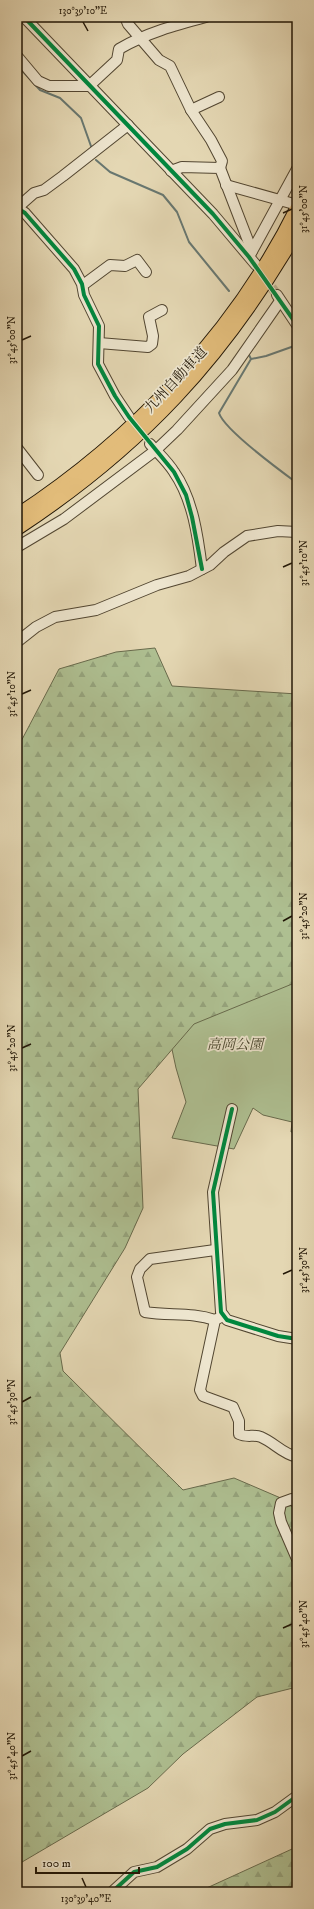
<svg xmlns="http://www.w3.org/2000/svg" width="314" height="1909" viewBox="0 0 314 1909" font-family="'IM FELL DW Pica','Noto Serif JP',serif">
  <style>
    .green { fill: #aebf91; stroke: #686a4c }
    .forest { fill: url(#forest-firs); stroke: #686a4c }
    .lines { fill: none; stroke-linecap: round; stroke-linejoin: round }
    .stream { stroke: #687770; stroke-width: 2 }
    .minor-tunnel { stroke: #bdb090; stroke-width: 10; stroke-dasharray: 10 5; stroke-linecap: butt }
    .minor-casing { stroke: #524631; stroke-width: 12 }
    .highway-casing { stroke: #211606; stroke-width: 16 }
    .minor { stroke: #ede5ce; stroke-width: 10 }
    .highway { stroke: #e2bc7a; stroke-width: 14 }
    .cycleway-casing { stroke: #ede5ce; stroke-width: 6 }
    .cycleway { stroke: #00873e; stroke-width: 4 }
    .ticks { fill: none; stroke: #211606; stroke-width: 1.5 }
    .labels { text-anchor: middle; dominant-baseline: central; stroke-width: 3.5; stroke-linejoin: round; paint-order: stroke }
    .street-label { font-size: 14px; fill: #211606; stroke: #ede5ce }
    .park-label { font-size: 14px; font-style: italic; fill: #4b4930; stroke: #ede5ce }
    .neatline { fill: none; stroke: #211606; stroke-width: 1.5 }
    .ticks-label { font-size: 10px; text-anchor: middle; fill: #211606 }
  </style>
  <defs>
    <pattern id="forest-firs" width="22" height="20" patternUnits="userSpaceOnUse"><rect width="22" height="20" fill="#aebf91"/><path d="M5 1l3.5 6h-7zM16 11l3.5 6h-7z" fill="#95a37c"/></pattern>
  </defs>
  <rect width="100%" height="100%" fill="#e4d7b3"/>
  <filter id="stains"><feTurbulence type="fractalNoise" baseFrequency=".005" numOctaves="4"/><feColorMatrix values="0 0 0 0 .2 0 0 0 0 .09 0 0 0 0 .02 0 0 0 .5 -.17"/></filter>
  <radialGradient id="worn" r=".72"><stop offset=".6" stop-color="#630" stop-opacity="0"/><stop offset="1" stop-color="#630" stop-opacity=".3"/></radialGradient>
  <!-- green -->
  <polygon class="green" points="297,981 297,1132 291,1132 292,1122 263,1115 253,1108 234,1149 172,1138 186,1102 176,1068 167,1026 17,1033"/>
  <!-- forest -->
  <g class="forest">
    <polygon points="155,648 172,686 297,694 297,982 194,1024 138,1089 143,1208 125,1248 60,1353 63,1371 183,1490 234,1478 297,1505 297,1687 257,1697 183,1754 148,1788 17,1865 17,749 59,669 116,652"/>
    <polygon points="297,1846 297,1892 198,1892 292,1849"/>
  </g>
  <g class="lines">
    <!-- stream -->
    <g class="stream">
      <polyline points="17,65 40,90 60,98 81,118 92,149"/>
      <polyline points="96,160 110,172 163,195 177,212 189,242 229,291"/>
      <path d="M297 345 266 356 251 359 219 413C224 429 282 472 297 483"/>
      <polyline points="249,355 251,359"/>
    </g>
    <!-- minor-tunnel -->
    <polyline class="minor-tunnel" points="263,275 277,295"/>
    <!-- minor casing -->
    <g class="minor-casing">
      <g id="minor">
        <polyline points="24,17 213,214 256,265"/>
        <polyline points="125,17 128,24 159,60 170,66 191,110 211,140 222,161 220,168"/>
        <path d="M17 56 38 81 49 86H89L117 60 119 49C146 33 176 25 206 17"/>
        <polyline points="191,110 219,97"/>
        <polyline points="171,171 182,167 220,168 252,251"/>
        <polyline points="226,185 294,204"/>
        <polyline points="17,208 34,193 44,190 63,176 128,125"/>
        <polyline points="18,208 25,213 74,269 82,284 84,295 99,326 98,364 115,396 129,417"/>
        <polyline points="250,255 297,169"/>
        <polyline points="83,285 110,265 125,266 137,260 146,272"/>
        <polyline points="277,295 297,325"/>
        <polyline points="99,343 148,347 152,344 153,336 149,317 162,310"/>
        <path d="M150 444C158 453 168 462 174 472 193 499 198 537 202 569"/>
        <polyline points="17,448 38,475"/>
        <polyline points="17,547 64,519 156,450 177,430 232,370 280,301"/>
        <polyline points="17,642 36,627 55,617 96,610 157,585 189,576 210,565 224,552 247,536 278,531 297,532"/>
        <polyline points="232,1109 213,1192 221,1312 227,1320 278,1336 297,1339"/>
        <path d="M223 1316 215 1320 200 1390 203 1396 233 1407 239 1421V1434C247 1438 254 1434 261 1437 275 1443 281 1453 297 1457"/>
        <path d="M215 1320C192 1312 169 1316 145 1312L137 1277 140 1269 150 1259 215 1250"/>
        <polyline points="297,1503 292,1499 281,1503 279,1513 281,1522 297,1559"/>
        <polyline points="112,1892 134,1872 157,1867 187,1849 210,1829 225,1824 257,1820 275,1812 297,1796"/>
      </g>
    </g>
    <!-- highway casing -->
    <g class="highway-casing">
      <g id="highway">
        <path d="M17 516C133 440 235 334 297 209"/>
        <path d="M17 528C140 447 223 358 297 230"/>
      </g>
    </g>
    <!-- minor -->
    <use href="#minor" class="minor"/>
    <!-- highway -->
    <use href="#highway" class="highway"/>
    <!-- cycleway casing -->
    <g class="cycleway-casing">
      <g id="cycleway">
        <polyline points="24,17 213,214 249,257 297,325"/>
        <polyline points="17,208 25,213 74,269 82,284 84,295 99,326 98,364 115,396 129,417 174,472 186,495 192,517 202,569"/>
        <polyline points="232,1109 213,1192 221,1312 227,1320 278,1336 297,1339"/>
        <polyline points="112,1892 134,1872 157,1867 187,1849 210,1829 225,1824 257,1820 275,1812 297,1796"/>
      </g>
    </g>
    <!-- cycleway -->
    <use href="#cycleway" class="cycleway"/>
  </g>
  <!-- ticks -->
  <path class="ticks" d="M83 22 88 31M283 213 292 209M22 340 31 336M283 567 292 563M22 694 31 690M283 921 292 916M22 1048 31 1044M283 1274 292 1270M22 1402 31 1397M283 1628 292 1624M22 1756 31 1751M82 1878 86 1887"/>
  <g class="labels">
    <!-- street labels -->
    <g class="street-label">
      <text transform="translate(176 380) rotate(-47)">九州自動車道</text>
    </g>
    <!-- park labels -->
    <g class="park-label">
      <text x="235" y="1045">高岡公園</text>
    </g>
  </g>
  <!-- margin -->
  <rect width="314" height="1909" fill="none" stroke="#e4d7b3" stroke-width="44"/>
  <!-- scale -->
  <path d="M36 1867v6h103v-6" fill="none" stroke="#211606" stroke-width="2"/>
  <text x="42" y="1867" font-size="12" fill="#211606" stroke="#ede5ce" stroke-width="3" paint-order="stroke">100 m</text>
  <rect x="22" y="22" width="270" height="1865" class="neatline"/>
  <g class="ticks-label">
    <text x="83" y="14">130°39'10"E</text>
    <text transform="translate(303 209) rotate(-90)" y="4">31°45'00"N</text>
    <text transform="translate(11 340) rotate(-90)" y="4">31°45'00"N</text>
    <text transform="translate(303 563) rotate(-90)" y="4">31°45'10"N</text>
    <text transform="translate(11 694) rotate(-90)" y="4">31°45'10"N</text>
    <text transform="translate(303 916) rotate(-90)" y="4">31°45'20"N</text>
    <text transform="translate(11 1048) rotate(-90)" y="4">31°45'20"N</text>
    <text transform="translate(303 1270) rotate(-90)" y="4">31°45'30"N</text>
    <text transform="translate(11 1402) rotate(-90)" y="4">31°45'30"N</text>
    <text transform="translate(303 1624) rotate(-90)" y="4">31°45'40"N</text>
    <text transform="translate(11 1756) rotate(-90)" y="4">31°45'40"N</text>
    <text x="86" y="1902">130°39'40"E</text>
  </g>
  <rect width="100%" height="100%" filter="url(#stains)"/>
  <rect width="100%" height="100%" fill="url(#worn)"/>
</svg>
